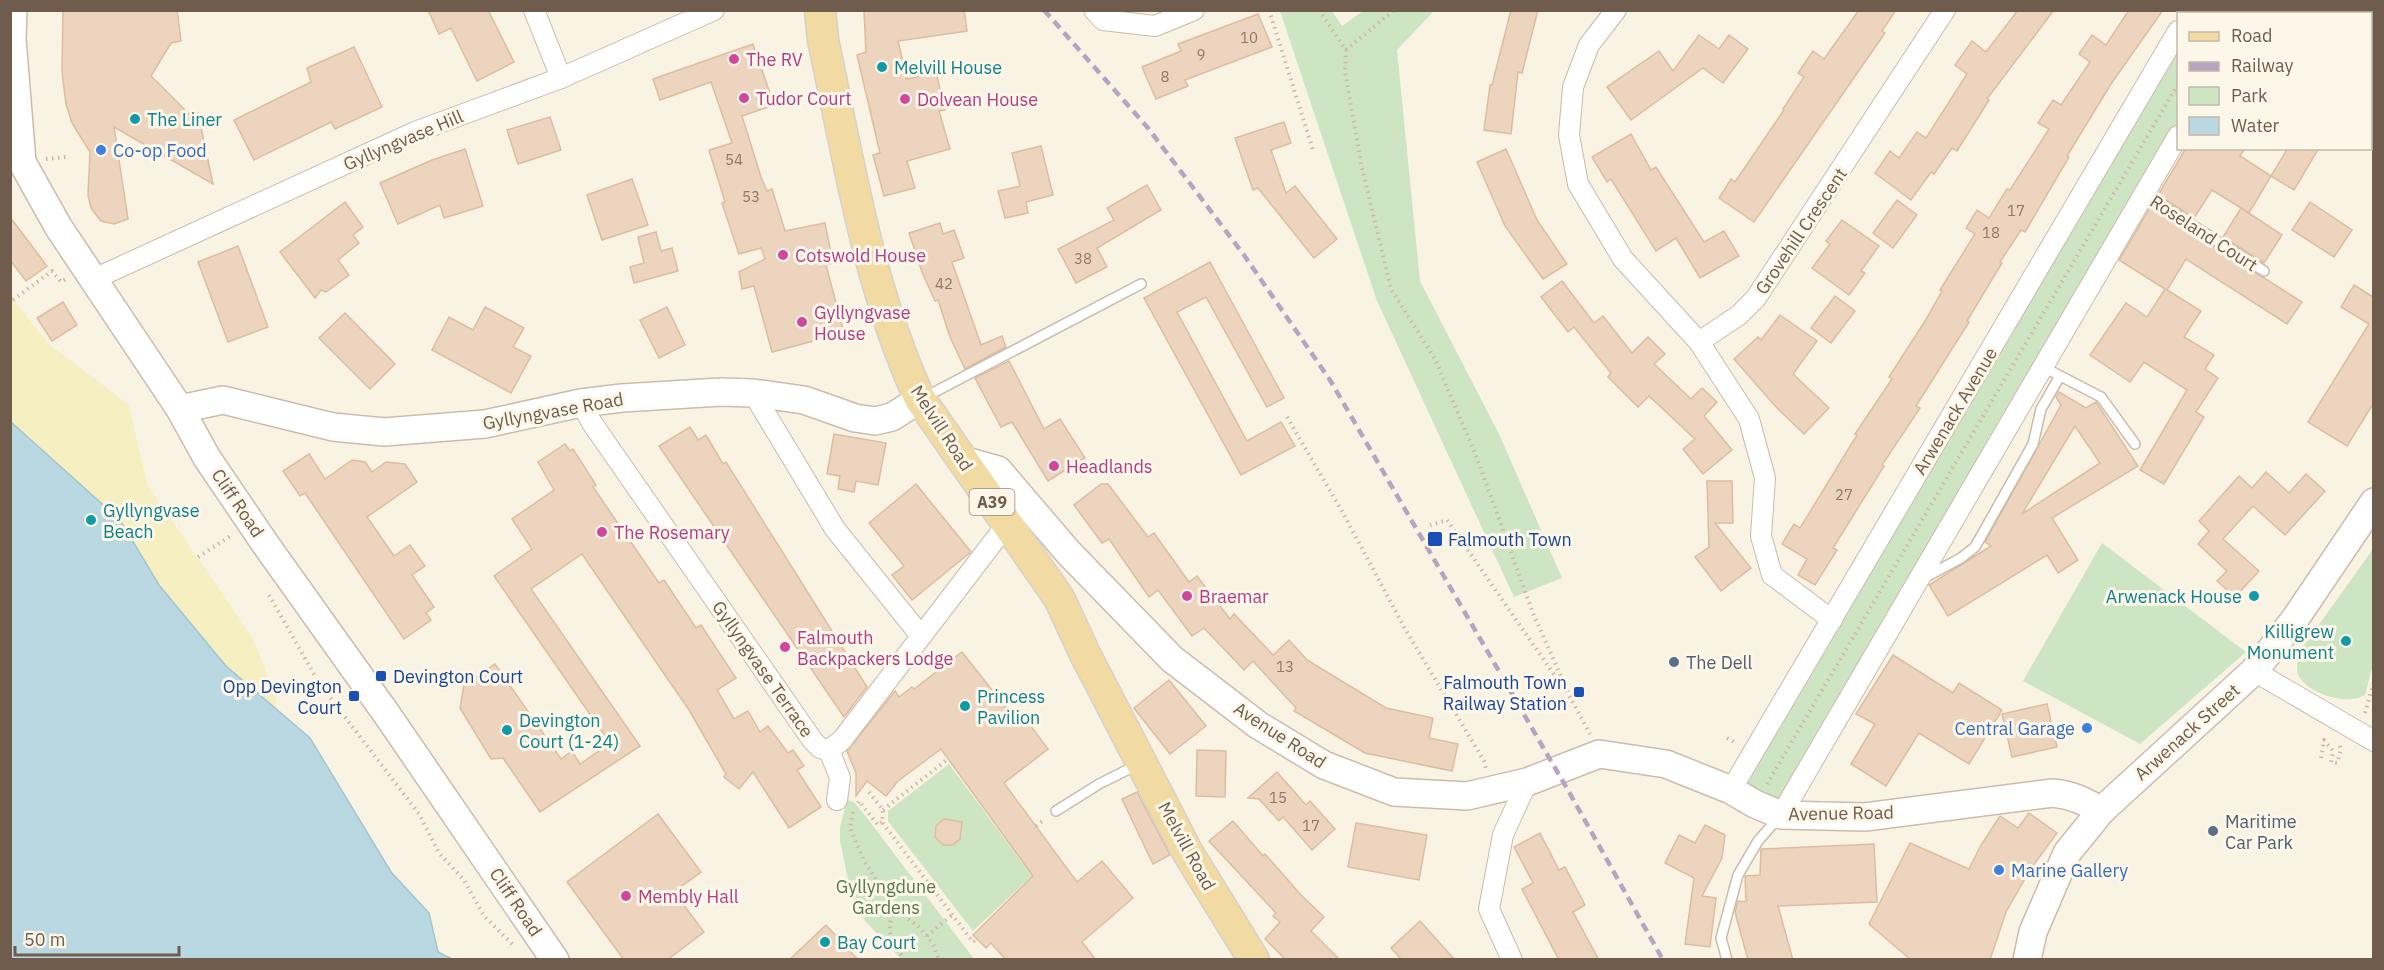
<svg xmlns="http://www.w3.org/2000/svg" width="2384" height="970" viewBox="0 0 2384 970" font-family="'IBM Plex Sans',sans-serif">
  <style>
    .green { fill: #cee5c4 }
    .sand { fill: #f6efc1 }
    .water { fill: #bad8e1; stroke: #a2c6d1; stroke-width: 1.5 }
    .building { fill: #ecd4be; stroke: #ddbda0; stroke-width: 1.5; fill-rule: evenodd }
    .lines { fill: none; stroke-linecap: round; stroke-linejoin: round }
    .lane-casing { stroke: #c9bbab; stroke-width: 12 }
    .street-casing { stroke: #c9bbab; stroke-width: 22 }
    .secondary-casing { stroke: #ccbcaa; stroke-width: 30 }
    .primary-casing { stroke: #d7d1cd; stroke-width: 33 }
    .path { stroke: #d0b8a2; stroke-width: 4; stroke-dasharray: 1.5 4.5; stroke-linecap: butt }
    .lane { stroke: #fff; stroke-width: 9 }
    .street { stroke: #fff; stroke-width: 20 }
    .secondary { stroke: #fff; stroke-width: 27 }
    .primary { stroke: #f2dba2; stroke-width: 30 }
    .rail { stroke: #b6a4c1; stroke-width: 4.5; stroke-dasharray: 9 6; stroke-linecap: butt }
    .hotel-dot { fill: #d1479c; stroke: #fdf7e9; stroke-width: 2 }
    .culture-dot { fill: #0f9aa8; stroke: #fdf7e9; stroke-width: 2 }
    .shop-dot { fill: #3f7fe0; stroke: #fdf7e9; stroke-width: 2 }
    .transit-dot { fill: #1a4fb4; stroke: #fdf7e9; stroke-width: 2 }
    .service-dot { fill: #5c6f8a; stroke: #fdf7e9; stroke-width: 2 }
    .labels { text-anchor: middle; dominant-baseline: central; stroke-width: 6; stroke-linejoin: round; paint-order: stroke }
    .number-label { font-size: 15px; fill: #8e7a68 }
    .shield { fill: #fdf7e9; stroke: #9a8a7b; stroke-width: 1.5 }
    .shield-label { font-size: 16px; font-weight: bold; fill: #6f5c4c }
    .hotel-label { font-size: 18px; fill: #b23c85; stroke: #fdf7e9; text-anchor: start }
    .culture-label { font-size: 18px; fill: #0d838f; stroke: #fdf7e9; text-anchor: start }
    .street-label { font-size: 18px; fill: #6f5c4c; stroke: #fdf7e9 }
    .shop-label { font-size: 18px; fill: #366cbe; stroke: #fdf7e9; text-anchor: start }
    .transit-label { font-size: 18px; fill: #164399; stroke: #fdf7e9; text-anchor: start }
    .service-label { font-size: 18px; fill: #4e5e75; stroke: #fdf7e9; text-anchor: start }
    .park-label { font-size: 18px; fill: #537a48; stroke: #fdf7e9 }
  </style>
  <rect width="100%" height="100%" fill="#f9f3e3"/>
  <!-- green -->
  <g class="green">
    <polygon points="1280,11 1332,11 1342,26 1363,11 1434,11 1397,50 1420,281 1499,434 1562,578 1514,597 1377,301"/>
    <polygon points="2178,39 2178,129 1780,811 1738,788"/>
    <polygon points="2102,543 2246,652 2140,744 2023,681"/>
    <path d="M2373 549V664L2365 695C2361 697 2356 699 2351 699 2336 701 2308 691 2300 678 2295 671 2298 662 2298 654Z"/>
    <polygon points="949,764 1032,876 973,931 888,821 888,811"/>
    <polygon points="847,800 854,802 867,818 974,959 901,959 866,922 853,905 840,840 840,827"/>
  </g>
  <!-- sand -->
  <polygon class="sand" points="10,296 50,345 129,405 147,484 252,637 276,695 276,735 11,560"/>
  <!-- water -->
  <polygon class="water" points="11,422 120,520 159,585 226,666 310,738 391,872 429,913 438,952 452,959 11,959"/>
  <!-- building -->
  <g class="building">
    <polygon points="63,10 177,10 181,41 171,43 151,76 189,114 198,113 213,184 114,127 128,219 114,224 101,221 91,208 88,195 90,152 72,123 66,104 62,72"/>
    <polygon points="428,10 488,10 514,62 477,81 451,28 439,34"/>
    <polygon points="864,10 964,10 967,31 898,41 907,79 936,72 945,110 939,111 950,149 907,161 915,188 884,196 873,155 880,153 857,55 866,52"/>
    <polygon points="1511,10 1538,10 1522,73 1518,72 1511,134 1484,130 1490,85 1492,85"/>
    <polygon points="1859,10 1896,10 1882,31 1885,33 1754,222 1719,198 1731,179 1735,182 1784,110 1783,109 1804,77 1798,73 1813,51 1824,59"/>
    <polygon points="2018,10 2054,10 1987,99 1989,100 1957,151 1952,148 1934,174 1931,172 1911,200 1875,173 1890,151 1899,158 1917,132 1926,138 1967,74 1955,65 1972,41 1986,52"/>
    <polygon points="2129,10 2163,10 2111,84 2067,156 2069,157 2025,232 2021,230 2000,262 2002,263 1967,321 1969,322 1916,406 1920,408 1882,465 1884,466 1833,548 1837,550 1815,585 1798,575 1807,559 1782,544 1794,524 1800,528 1857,435 1855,434 1892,379 1889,377 1925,321 1942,291 1940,290 1975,234 1966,228 1977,210 1989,218 2007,189 2010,190 2049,129 2038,123 2053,100 2061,105 2090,62 2079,54 2092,35 2106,45"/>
    <polygon points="1258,14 1272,47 1185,80 1188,86 1156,99 1142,67 1181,51 1178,44"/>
    <polygon points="1699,35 1719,49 1729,35 1748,49 1723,83 1703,68 1631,120 1607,87 1659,51 1673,71"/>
    <polygon points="753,44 774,105 742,116 761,177 767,191 772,189 785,231 825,223 833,263 826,265 844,333 772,352 754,286 742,289 739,272 765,259 761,248 739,254 722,203 725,202 709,150 732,143 711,82 660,100 653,79"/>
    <polygon points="354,47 382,107 335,129 331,122 254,160 234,120 311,82 307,68"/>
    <polygon points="550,117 561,150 518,164 507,130"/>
    <polygon points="1284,122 1291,143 1271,150 1286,193 1295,186 1337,239 1314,258 1258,188 1253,190 1235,138"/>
    <polygon points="1631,134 1651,170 1656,167 1704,242 1724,231 1739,256 1700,278 1676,238 1656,251 1611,179 1607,182 1592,157"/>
    <polygon points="1041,146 1053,195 1026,202 1028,213 1005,218 998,191 1020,186 1012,153"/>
    <polygon points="2186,148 2245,148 2240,156 2271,176 2249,213 2212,190 2194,218 2158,195"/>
    <polygon points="2288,148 2319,148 2294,190 2271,176"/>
    <polygon points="465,149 483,206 444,218 440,205 398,224 380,183 432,160"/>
    <polygon points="1506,149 1537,220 1567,264 1543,279 1505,226 1477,162"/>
    <polygon points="632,179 648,225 602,240 587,195"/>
    <polygon points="1147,185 1161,210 1097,248 1107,267 1076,283 1058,249 1114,220 1107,208"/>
    <polygon points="1897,200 1917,215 1893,248 1873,233"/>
    <polygon points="345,202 363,227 353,235 359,243 338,260 349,275 326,292 321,290 315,298 280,252"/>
    <polygon points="2310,202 2352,230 2334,257 2292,230"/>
    <polygon points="2151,206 2302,302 2287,324 2186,259 2167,290 2201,311 2184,337 2214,355 2205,369 2218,378 2196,412 2204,417 2164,484 2140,470 2187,390 2144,362 2130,382 2090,355 2126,303 2147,317 2165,289 2119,260"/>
    <polygon points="2241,208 2282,235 2264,263 2223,237"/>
    <polygon points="10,217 47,266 26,281 10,260"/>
    <polygon points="1842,220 1879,246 1861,271 1865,273 1849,295 1812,268 1830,244 1826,241"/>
    <polygon points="940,223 943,234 954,230 964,258 952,262 981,345 1002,336 1006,347 965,369 950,337 938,300 935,301 922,272 909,233"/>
    <polygon points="656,232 661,251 672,248 678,271 634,283 630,267 644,263 638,237"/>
    <polygon points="238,246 268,327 228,342 198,262"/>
    <polygon points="1210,262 1284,398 1267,407 1206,297 1177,312 1247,441 1281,422 1295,446 1241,475 1144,298"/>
    <polygon points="1562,281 1594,323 1603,316 1632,353 1648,337 1665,354 1654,364 1691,399 1702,388 1717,402 1704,416 1732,450 1703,474 1683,449 1695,439 1649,396 1638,407 1608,377 1611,373 1574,327 1568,332 1541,297"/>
    <polygon points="2354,285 2373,297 2373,404 2347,446 2308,422 2369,324 2341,307"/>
    <polygon points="1835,296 1855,311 1831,343 1811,328"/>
    <polygon points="63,302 77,325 52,341 37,318"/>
    <polygon points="485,307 524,328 513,347 531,356 511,393 432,350 449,317 473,330"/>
    <polygon points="667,307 685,345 659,358 640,320"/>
    <polygon points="345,313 395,364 370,389 319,338"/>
    <polygon points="1780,315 1817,341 1793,374 1829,408 1804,434 1776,407 1734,359 1758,337 1761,340"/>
    <polygon points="1009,361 1044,429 1060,419 1085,458 1048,481 1012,422 1001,427 975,378"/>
    <path d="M2059 392 2086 408 2096 402 2138 466 2052 518 2078 560 2058 573 2047 555 1948 616 1929 585 1991 546 1985 542 2061 405 2056 397ZM2075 426 2100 463 2022 514Z"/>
    <polygon points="690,427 698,440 706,435 723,464 726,462 867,687 844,717 659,446"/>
    <polygon points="834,434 886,443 878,485 856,481 854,492 838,489 840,476 827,474"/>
    <polygon points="565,444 570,451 573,449 596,485 593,487 659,583 664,580 696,628 701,625 736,678 717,690 734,719 748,711 760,732 768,726 788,753 793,750 804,766 797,770 821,807 789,828 753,772 739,789 724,777 726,774 689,710 582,554 531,589 640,746 540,812 503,758 491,759 460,708 464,685 495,664 561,759 572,751 580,764 610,743 494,576 532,549 512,519 554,490 538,462"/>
    <polygon points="309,454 325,479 352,460 365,462 372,472 386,462 405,464 417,482 367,517 394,556 410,545 425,566 412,575 434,607 426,613 431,620 404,639 305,493 300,496 283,471"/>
    <polygon points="2266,472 2289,493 2306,474 2325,491 2285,535 2253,506 2223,539 2259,571 2235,597 2217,581 2227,571 2198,544 2209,531 2199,521 2239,476 2252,488"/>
    <polygon points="1707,481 1732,481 1733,523 1715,523 1751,568 1721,591 1695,557 1709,547"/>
    <polygon points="916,484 971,552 912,600 892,575 904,566 869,523"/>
    <polygon points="1101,484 1108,484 1148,537 1154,533 1189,582 1197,576 1230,619 1234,614 1273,655 1289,640 1307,660 1386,708 1433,718 1429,738 1458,744 1452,771 1365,753 1294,711 1296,708 1253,661 1244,670 1204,628 1192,636 1158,590 1149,597 1109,539 1102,543 1074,505"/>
    <polygon points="962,652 1014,718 1021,713 1048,749 1004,783 1077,882 1102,861 1133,898 1082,942 1096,960 1006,960 991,943 986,948 973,935 1033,876 941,749 898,781 886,796 867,781 856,796 856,773 847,751 895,691 899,697 912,687 914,689"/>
    <polygon points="1893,655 1953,693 1959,683 2002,710 1969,764 1919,733 1886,786 1851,764 1875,724 1856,714"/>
    <polygon points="1169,680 1206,726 1170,754 1134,708"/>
    <polygon points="2047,704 2057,747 2012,757 2002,714"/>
    <polygon points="1197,750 1226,751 1225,797 1196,796"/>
    <polygon points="1277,772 1306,805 1310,801 1335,829 1312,850 1283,817 1279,821 1259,799 1248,798"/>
    <polygon points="1137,792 1170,855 1153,864 1122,799"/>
    <polygon points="2029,813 2057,833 2030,870 2006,912 1990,960 1911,960 1869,924 1910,843 1969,869 1981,845 2000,816 2018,828"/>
    <polygon points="658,814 701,872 674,892 704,932 667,960 624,960 567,882"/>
    <polygon points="944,819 962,822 960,839 953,845 943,845 935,837 936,826"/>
    <polygon points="1233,821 1263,856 1265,854 1301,895 1324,917 1311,931 1340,960 1286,960 1265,939 1280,922 1273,916 1276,913 1209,841"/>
    <polygon points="1356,823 1427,835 1419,880 1348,867"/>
    <polygon points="1705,825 1725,835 1722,858 1702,896 1716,898 1710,947 1685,944 1694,878 1665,863 1679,835 1695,843"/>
    <polygon points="1540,833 1559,870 1565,867 1585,905 1573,912 1599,960 1559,960 1522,889 1533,883 1514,847"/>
    <polygon points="1874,844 1877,902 1778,906 1793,960 1748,960 1735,912 1738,901 1746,902 1745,876 1760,875 1761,849"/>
    <polygon points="1420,921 1455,960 1402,960 1391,948"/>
    <polygon points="826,925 858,960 789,960"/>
  </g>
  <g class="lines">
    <!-- lane casing -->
    <g class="lane-casing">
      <g id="lane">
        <polyline points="2144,194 2264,271"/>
        <polyline points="2043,367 2101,397 2135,444"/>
        <polyline points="925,397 1141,284"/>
        <polyline points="1924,578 1961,558 1975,547 2033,444 2041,409 2060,376"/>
        <polyline points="1056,811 1099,784 1137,765"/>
        <polyline points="1727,960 1721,938 1738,875 1758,841 1779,817"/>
      </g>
    </g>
    <!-- street casing -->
    <g class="street-casing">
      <g id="street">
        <polyline points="534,10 561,78"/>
        <polyline points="1094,10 1103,20 1155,26 1194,10"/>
        <polyline points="1616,10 1589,45 1573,87 1569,135 1578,184 1623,259 1699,342"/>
        <polyline points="2189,14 2191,10"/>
        <polyline points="2250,14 2252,10"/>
        <polyline points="94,279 415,132 561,78 714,10"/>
        <polyline points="753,393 835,529 921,636"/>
        <polyline points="581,403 592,423 813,741 820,748 829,750 842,740 1007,524"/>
        <polyline points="1832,620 1772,575 1761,536 1765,478 1749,419 1699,342 1739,315 1756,298 1945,10"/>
        <polyline points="2254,671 2374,741"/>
        <polyline points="829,750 840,778 837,800"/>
        <polyline points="1731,790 2178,31"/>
        <polyline points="1781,815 2178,136"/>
        <polyline points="1512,960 1489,909 1503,835 1527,782"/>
      </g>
    </g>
    <!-- secondary casing -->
    <g class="secondary-casing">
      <g id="secondary">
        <polyline points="13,10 12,39 22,162 59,228 180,409 207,458 266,545 388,716 555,960"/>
        <polyline points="180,409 223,400 333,427 384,432 485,424 581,403 622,398 721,392 753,393 804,400 855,418 875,421 892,417 920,399"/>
        <path d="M962 460 998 470 1068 552 1172 659 1258 725 1324 765 1394 792 1467 796 1527 782 1599 754 1666 764 1731 790 1755 804 1781 815 1865 817 2053 793C2072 795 2085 801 2101 811"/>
        <polyline points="2027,960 2033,932 2067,853 2101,811 2254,671 2295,619 2374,502"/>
      </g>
    </g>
    <!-- primary casing -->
    <g class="primary-casing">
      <path id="primary" d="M820 10 823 40C849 161 868 287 920 399L1059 598 1085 654 1188 853 1254 960"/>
    </g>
    <!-- path -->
    <g class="path">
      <polyline points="1269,10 1314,153"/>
      <polyline points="1319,10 1346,50 1345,72 1362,168 1391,289 1435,359 1477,458 1533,613 1570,697 1590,734"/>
      <polyline points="2220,14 2222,10"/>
      <polyline points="1346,50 1394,10"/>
      <polyline points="46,159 66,157"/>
      <polyline points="13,300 52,271 61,282 66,279"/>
      <polyline points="1287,417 1343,513 1404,627 1484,761 1486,769"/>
      <polyline points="1430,525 1447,520 1564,689"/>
      <polyline points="198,557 232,535"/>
      <polyline points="269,595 319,683 419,814 439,853 464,880 484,916 514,946"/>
      <polyline points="2365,713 2374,682"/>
      <polyline points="1727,738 1737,744"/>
      <polyline points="2321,758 2324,740 2333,751 2331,762 2337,763 2341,749 2339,744"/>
      <polyline points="1767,784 2178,84"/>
      <polyline points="869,792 883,810 882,822 973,942 977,939"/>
      <polyline points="858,803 859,801 878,825 882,822"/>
      <polyline points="883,810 948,759"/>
      <polyline points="853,812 850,828 864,861 896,910 919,927 927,936 934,946 939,960"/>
      <polyline points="1036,826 1045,819"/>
      <path d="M896 910C884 927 891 942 903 957"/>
      <polyline points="927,936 952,915"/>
      <polyline points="697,960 697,959"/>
    </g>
    <!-- lane -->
    <use href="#lane" class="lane"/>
    <!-- street -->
    <use href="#street" class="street"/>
    <!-- secondary -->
    <use href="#secondary" class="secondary"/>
    <!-- primary -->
    <use href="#primary" class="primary"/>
    <!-- rail -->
    <polyline class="rail" points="1044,10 1148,128 1244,255 1330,380 1569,792 1663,960"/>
  </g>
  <!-- markers -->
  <g class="hotel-dot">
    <circle cx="734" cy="59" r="6"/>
    <circle cx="744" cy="98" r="6"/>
    <circle cx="905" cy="99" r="6"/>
    <circle cx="783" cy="255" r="6"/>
    <circle cx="802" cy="322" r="6"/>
    <circle cx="1054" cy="466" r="6"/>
    <circle cx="602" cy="532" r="6"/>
    <circle cx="1187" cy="596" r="6"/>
    <circle cx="785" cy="647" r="6"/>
    <circle cx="626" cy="896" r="6"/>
  </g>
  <g class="culture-dot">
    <circle cx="882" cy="67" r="6"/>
    <circle cx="135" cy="119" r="6"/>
    <circle cx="91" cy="520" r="6"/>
    <circle cx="2254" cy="596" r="6"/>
    <circle cx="2346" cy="641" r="6"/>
    <circle cx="965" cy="706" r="6"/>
    <circle cx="507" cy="730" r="6"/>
    <circle cx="825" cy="942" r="6"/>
  </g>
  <g class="shop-dot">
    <circle cx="101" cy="150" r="6"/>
    <circle cx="2087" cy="728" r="6"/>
    <circle cx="1999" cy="870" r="6"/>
  </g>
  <g class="transit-dot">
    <rect x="1427" y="531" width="16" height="16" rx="3"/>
    <rect x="375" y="670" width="12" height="12" rx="3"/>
    <rect x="1573" y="686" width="12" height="12" rx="3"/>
    <rect x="348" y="690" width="12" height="12" rx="3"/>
  </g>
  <g class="service-dot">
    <circle cx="1674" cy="662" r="6"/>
    <circle cx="2213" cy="831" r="6"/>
  </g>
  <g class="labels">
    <!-- number labels -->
    <g class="number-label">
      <text x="1249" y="37">10</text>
      <text x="1201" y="54">9</text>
      <text x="1165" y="76">8</text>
      <text x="734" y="159">54</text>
      <text x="751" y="196">53</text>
      <text x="2016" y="210">17</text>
      <text x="1991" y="232">18</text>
      <text x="1083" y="258">38</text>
      <text x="944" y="283">42</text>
      <text x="1844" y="494">27</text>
      <text x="1285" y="666">13</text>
      <text x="1278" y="797">15</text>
      <text x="1311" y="825">17</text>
    </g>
    <!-- shield labels -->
    <rect class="shield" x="969.5" y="489" width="45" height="26" rx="4.5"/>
    <g class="shield-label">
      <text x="992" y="502">A39</text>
    </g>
    <!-- hotel labels -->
    <g class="hotel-label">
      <text x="746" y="59">The RV</text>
      <text x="756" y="98">Tudor Court</text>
      <text x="917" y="99">Dolvean House</text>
      <text x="795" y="255">Cotswold House</text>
      <text x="814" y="312">Gyllyngvase<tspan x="814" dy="21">House</tspan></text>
      <text x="1066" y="466">Headlands</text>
      <text x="614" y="532">The Rosemary</text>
      <text x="1199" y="596">Braemar</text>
      <text x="797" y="637">Falmouth<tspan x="797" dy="21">Backpackers Lodge</tspan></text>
      <text x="638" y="896">Membly Hall</text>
    </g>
    <!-- culture labels -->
    <g class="culture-label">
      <text x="894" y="67">Melvill House</text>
      <text x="147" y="119">The Liner</text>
      <text x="103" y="510">Gyllyngvase<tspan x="103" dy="21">Beach</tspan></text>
      <text x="2242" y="596" text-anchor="end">Arwenack House</text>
      <text x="2334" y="631" text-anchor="end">Killigrew<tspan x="2334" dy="21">Monument</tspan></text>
      <text x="977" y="696">Princess<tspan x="977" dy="21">Pavilion</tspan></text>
      <text x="519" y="720">Devington<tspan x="519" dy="21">Court (1-24)</tspan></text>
      <text x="837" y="942">Bay Court</text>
    </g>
    <!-- street labels -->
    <g class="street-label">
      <text transform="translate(403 140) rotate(-23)">Gyllyngvase Hill</text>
      <text transform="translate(1801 231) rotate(-56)">Grovehill Crescent</text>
      <text transform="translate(2204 233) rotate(33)">Roseland Court</text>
      <text transform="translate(553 411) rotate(-10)">Gyllyngvase Road</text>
      <text transform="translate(1955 411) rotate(-59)">Arwenack Avenue</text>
      <text transform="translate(942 428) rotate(57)">Melvill Road</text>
      <text transform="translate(238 503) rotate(56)">Cliff Road</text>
      <text transform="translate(763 669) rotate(55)">Gyllyngvase Terrace</text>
      <text transform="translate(2187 732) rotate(-42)">Arwenack Street</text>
      <text transform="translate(1280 735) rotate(33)">Avenue Road</text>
      <text transform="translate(1841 813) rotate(-1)">Avenue Road</text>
      <text transform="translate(1187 846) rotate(61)">Melvill Road</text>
      <text transform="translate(516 902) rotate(56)">Cliff Road</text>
    </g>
    <!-- shop labels -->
    <g class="shop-label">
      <text x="113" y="150">Co-op Food</text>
      <text x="2075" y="728" text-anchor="end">Central Garage</text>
      <text x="2011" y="870">Marine Gallery</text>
    </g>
    <!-- transit labels -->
    <g class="transit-label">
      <text x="1448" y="539">Falmouth Town</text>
      <text x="393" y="676">Devington Court</text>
      <text x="1567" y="682" text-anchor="end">Falmouth Town<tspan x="1567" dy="21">Railway Station</tspan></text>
      <text x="342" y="686" text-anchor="end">Opp Devington<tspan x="342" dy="21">Court</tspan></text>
    </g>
    <!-- service labels -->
    <g class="service-label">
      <text x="1686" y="662">The Dell</text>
      <text x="2225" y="821">Maritime<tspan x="2225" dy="21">Car Park</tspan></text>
    </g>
    <!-- park labels -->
    <g class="park-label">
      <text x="886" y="886">Gyllyngdune<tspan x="886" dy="21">Gardens</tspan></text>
    </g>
  </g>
  <!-- border -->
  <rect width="2384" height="970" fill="none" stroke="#6f5c4c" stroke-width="24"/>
  <!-- legend -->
  <rect x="2177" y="12" width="195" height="138" fill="#fdf7e9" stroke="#c4b9aa" stroke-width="1.5"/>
  <rect x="2189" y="32" width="30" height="9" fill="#f2dba2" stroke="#c4b9aa" stroke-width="1.5"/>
  <text x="2231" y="42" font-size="18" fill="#6f5c4c">Road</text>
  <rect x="2189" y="62" width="30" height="9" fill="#b6a4c1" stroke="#c4b9aa" stroke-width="1.5"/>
  <text x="2231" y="72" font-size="18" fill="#6f5c4c">Railway</text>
  <rect x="2189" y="87" width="30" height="18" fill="#cee5c4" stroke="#c4b9aa" stroke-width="1.5"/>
  <text x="2231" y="102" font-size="18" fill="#6f5c4c">Park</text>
  <rect x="2189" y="117" width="30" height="18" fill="#bad8e1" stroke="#c4b9aa" stroke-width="1.5"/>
  <text x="2231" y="132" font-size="18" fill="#6f5c4c">Water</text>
  <!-- scale -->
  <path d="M15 946v9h164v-9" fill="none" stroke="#6f5c4c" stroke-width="3"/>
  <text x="24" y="946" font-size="18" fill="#6f5c4c" stroke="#fdf7e9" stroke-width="4.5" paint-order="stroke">50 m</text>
</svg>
